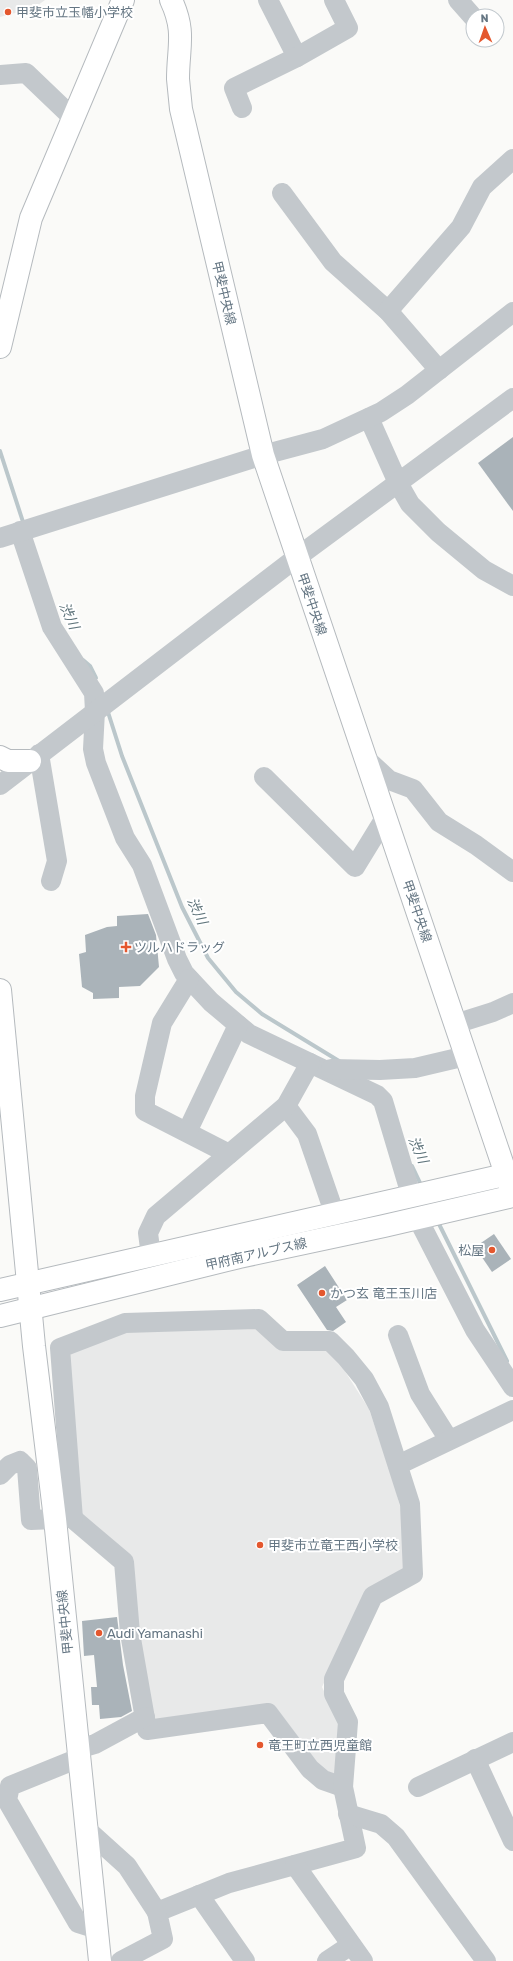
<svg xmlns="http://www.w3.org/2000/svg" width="513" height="1961" viewBox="0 0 513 1961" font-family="Rubik,'Noto Sans JP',sans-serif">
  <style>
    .built { fill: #e8e9e9 }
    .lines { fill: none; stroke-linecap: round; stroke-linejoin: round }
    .stream { stroke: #bbc7cb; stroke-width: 4 }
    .building { fill: #aab3b9 }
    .major-casing { stroke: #b5babe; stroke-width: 24 }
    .minor { stroke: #c3c8cc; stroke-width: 20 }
    .major { stroke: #fff; stroke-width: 22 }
    .poi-dot { fill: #e4572e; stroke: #fff; stroke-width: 1.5 }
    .labels { text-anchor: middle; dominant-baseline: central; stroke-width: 4; stroke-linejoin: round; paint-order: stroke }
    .poi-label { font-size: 13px; fill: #657683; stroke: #fff; text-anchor: start }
    .street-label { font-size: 13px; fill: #657683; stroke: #fff }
    .water-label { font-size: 14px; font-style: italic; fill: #60757c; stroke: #fff }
  </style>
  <rect width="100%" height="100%" fill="#fafaf8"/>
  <!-- built -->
  <g class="built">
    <polygon points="0,0 45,0 34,8 0,17"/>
    <polygon points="254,1325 332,1351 369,1409 394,1483 406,1530 406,1574 367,1593 322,1687 344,1732 338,1780 325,1775 270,1705 154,1721 138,1632 130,1560 78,1513 67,1349 124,1328"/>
  </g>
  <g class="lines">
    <!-- stream -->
    <g class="stream">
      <polyline points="0,451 24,525"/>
      <polyline points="83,660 90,666 96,678"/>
      <polyline points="107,709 122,756 182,907 208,958 236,992 262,1014 339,1061"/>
      <polyline points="412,1166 422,1187"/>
      <polyline points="437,1220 507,1361"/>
    </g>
  </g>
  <!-- building -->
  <g class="building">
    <polygon points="513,437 513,511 478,463"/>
    <polygon points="148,914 156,935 159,967 140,986 119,987 119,998 93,999 93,993 82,987 79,954 86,952 85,935 107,927 117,926 117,916"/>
    <polygon points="494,1234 511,1259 492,1272 475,1247"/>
    <polygon points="325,1266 347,1300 336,1307 346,1322 333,1331 327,1330 297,1285"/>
    <polygon points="117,1617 123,1665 132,1711 121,1717 100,1719 99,1705 92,1705 91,1687 97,1687 94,1655 84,1656 82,1621"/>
  </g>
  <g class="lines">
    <!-- major casing -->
    <g class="major-casing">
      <g id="major">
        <path d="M171 0C186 32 178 47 178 79 179 89 180 99 181 109L263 455 513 1195"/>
        <polyline points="0,347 31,218 123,0"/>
        <polyline points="0,757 8,761 30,761"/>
        <polyline points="0,990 34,1346 55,1519 100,1961"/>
        <polyline points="0,1290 513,1173"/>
        <polyline points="0,1316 239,1257 384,1226 513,1196"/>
      </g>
    </g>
    <!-- minor -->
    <g class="minor">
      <polyline points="268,0 297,57"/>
      <polyline points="458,0 473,17"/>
      <polyline points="0,75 26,73 73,118"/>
      <polyline points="242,108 234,88 297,57 348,28 334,0"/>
      <polyline points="282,193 333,262 388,311 439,370"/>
      <polyline points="388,311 461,227 482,187 513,159"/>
      <polyline points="369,418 398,483 410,504 438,532 484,570 513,586"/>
      <polyline points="20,531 52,627 94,693 95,711 93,749 96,763 125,838 142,865 177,959 184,973 211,1002 249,1034 377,1095 383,1101 411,1195"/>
      <polyline points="0,538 263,455 323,439 381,412 407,395 513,312"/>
      <polyline points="39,754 57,861 51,881"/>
      <polyline points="364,757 389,780 413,789 439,822 476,845 513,872"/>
      <polyline points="264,777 355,867 385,818"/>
      <polyline points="0,785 296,558 513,398"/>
      <polyline points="189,979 162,1023 145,1096 145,1111 229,1154"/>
      <polyline points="455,1024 493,1012 513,1003"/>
      <polyline points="331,1069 380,1070 415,1068 466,1056"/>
      <polyline points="286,1106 307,1134 335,1215"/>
      <polyline points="187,1132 238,1025"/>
      <polyline points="418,1219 475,1330 513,1387"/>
      <polyline points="151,1256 148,1233 156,1216 286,1106 310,1063"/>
      <polyline points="398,1335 420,1394 449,1440"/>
      <polyline points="398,1465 513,1410"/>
      <polyline points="0,1475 10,1465 20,1461 27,1468 31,1520 55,1519"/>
      <polyline points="62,1513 65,1512 124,1562 130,1633 147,1730 268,1713 310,1769 323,1780 343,1787"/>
      <polyline points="73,1519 60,1348 125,1323 259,1319 283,1341 330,1341 346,1357 364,1379 379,1407 410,1504 413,1574 373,1596 334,1679 334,1694 348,1722 343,1787 356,1848 229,1883 157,1912 163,1939 121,1961"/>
      <polyline points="78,1749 95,1744 145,1717"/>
      <polyline points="79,1758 10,1786 7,1800 78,1923 97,1929"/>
      <polyline points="475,1759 513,1841"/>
      <polyline points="418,1787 513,1742"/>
      <polyline points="348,1814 381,1824 396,1837 486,1961"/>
      <polyline points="86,1829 127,1866 157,1912"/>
      <polyline points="295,1865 363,1961"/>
      <polyline points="199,1895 245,1961"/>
      <polyline points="327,1961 351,1945"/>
    </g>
    <!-- major -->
    <use href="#major" class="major"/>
  </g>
  <!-- markers -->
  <g class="poi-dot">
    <circle cx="8" cy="12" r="4"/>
    <path d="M124 941h4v4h4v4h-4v4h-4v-4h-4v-4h4z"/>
    <circle cx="492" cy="1250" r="4"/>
    <circle cx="322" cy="1293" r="4"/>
    <circle cx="260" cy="1545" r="4"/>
    <circle cx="99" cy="1633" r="4"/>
    <circle cx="260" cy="1745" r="4"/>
  </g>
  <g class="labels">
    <!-- poi labels -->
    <g class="poi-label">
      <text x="16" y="12">甲斐市立玉幡小学校</text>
      <text x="134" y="947">ツルハドラッグ</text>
      <text x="484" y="1250" text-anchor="end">松屋</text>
      <text x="330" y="1293">かつ玄 竜王玉川店</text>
      <text x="268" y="1545">甲斐市立竜王西小学校</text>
      <text x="107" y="1633">Audi Yamanashi</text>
      <text x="268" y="1745">竜王町立西児童館</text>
    </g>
    <!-- street labels -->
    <g class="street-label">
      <text transform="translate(224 293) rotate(77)">甲斐中央線</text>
      <text transform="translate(312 604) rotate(71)">甲斐中央線</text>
      <text transform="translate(417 911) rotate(71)">甲斐中央線</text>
      <text transform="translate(256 1254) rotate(-13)">甲府南アルプス線</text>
      <text transform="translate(65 1622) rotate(-96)">甲斐中央線</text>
    </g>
    <!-- water labels -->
    <g class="water-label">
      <text transform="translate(69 616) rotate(66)">渋川</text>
      <text transform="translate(197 911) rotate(65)">渋川</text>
      <text transform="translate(418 1150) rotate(66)">渋川</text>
    </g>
  </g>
  <!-- north arrow -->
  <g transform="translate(485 28) rotate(358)"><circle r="19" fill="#ffffff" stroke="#c1c8cd"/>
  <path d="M0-3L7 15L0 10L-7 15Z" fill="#e4572e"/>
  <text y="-6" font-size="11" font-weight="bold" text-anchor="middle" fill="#657683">N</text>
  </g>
</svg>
